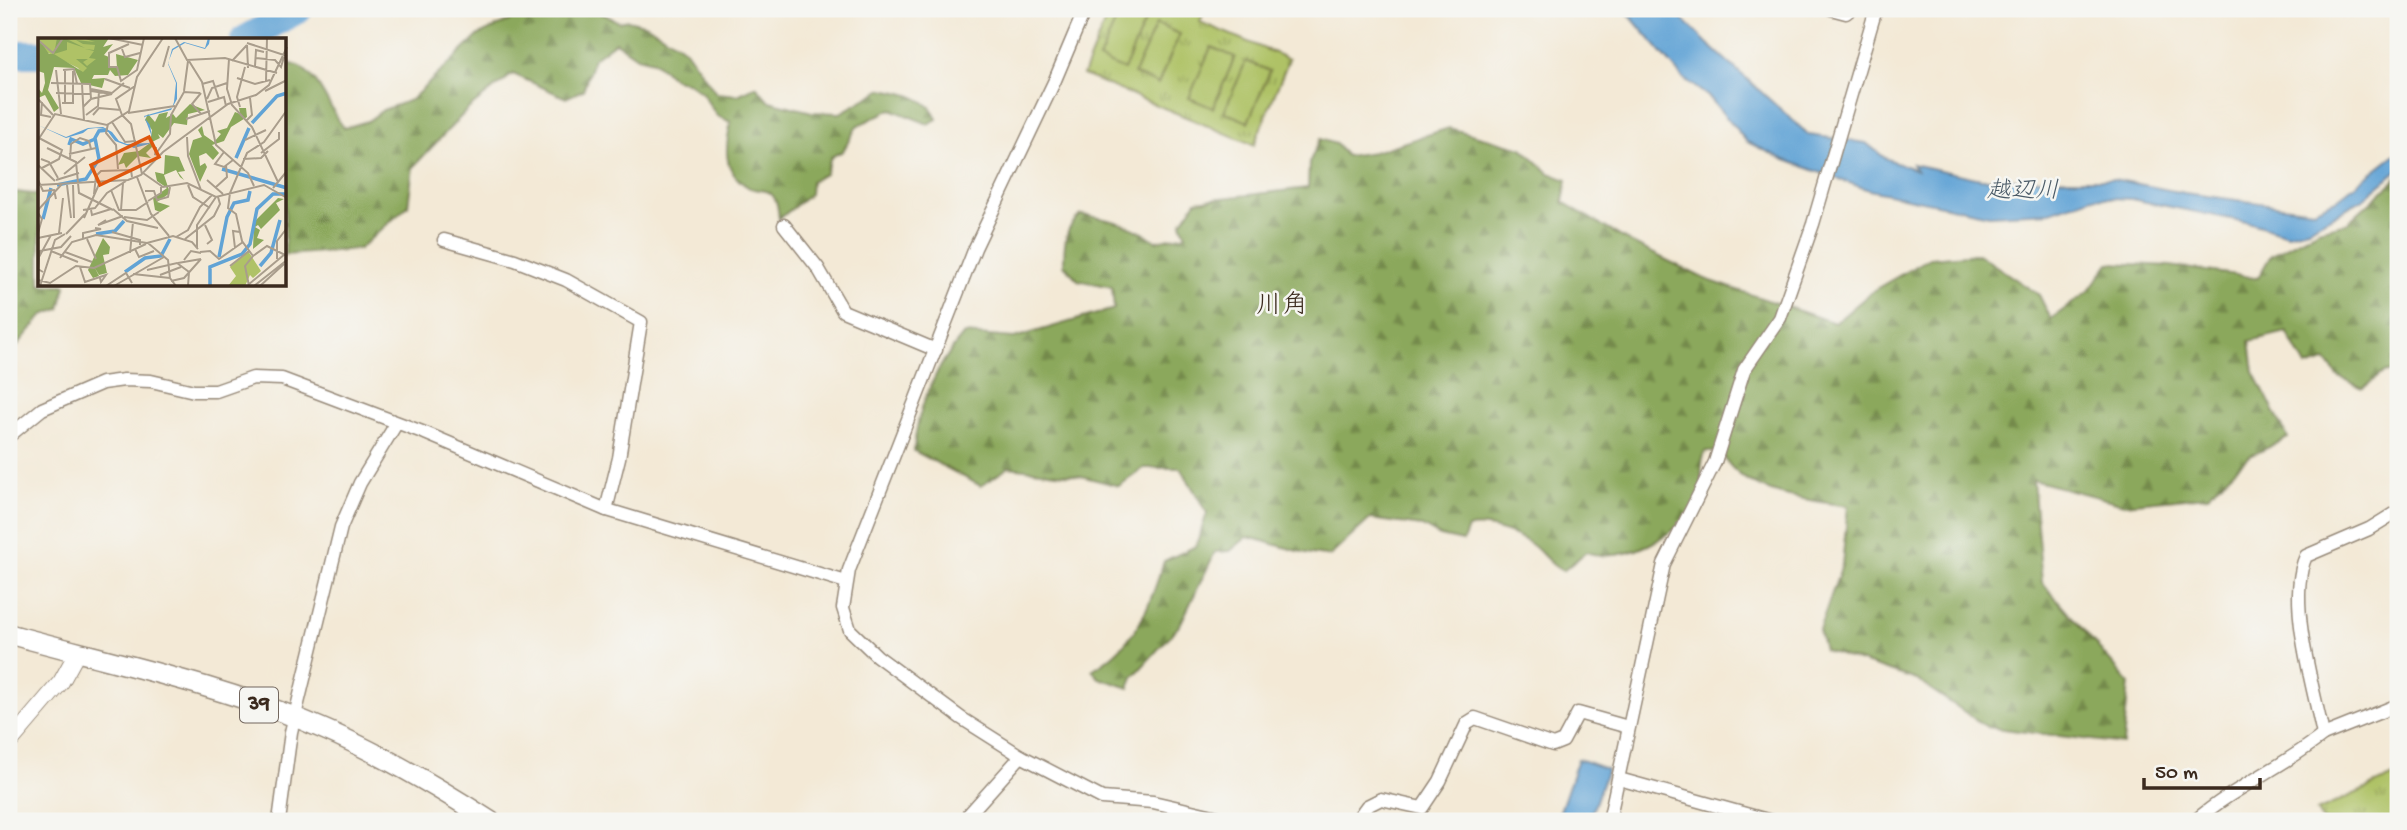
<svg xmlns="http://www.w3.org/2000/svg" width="2407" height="830" viewBox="0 0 2407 830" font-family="'Gochi Hand','Klee One',sans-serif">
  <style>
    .grass { fill: url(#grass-tufts); stroke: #757642; stroke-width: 2 }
    .forest { fill: url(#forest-firs); stroke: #63693c; stroke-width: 2 }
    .pitch { fill: #afc266; stroke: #757642; stroke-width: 2 }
    .water { fill: #61a3d5; stroke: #4e667a; stroke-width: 2 }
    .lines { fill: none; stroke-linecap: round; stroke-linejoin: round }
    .river { stroke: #61a3d5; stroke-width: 28 }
    .minor-casing { stroke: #978a7a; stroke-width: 15 }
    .tertiary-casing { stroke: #978a7a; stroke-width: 18 }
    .primary-casing { stroke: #978a7a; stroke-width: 22 }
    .minor { stroke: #fff; stroke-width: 12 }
    .tertiary { stroke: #fff; stroke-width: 16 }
    .primary { stroke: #fff; stroke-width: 19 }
    .labels { text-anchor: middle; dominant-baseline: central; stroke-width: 5; stroke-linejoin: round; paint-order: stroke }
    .shield { fill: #f6f6f2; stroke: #73675e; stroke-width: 2 }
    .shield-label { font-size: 21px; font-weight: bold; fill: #3b2a1e }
    .water-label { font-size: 24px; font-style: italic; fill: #4a5a67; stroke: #f6f6f2 }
    .quarter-label { font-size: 26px; fill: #3b2a1e; stroke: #f6f6f2 }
    .inset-river { fill: none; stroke: #61a3d5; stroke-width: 3.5 }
    .inset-road { fill: none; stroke: #a99d8c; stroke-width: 2 }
    .view { fill: #df570d; fill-opacity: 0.15; stroke: #df570d; stroke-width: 3.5 }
    .inset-edge { fill: none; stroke: #3b2a1e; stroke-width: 3.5 }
  </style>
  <defs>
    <pattern id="grass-tufts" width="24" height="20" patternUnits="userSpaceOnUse" patternTransform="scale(1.75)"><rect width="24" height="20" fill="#afc266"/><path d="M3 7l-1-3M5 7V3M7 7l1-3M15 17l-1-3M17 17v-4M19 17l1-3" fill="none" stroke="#909e53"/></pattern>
    <pattern id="forest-firs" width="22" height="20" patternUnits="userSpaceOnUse" patternTransform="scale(1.75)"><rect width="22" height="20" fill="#8ba85b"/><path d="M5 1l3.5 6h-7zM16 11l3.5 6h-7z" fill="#73894b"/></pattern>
  </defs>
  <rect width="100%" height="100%" fill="#f6f6f2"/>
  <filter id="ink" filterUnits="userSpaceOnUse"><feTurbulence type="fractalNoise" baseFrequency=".0143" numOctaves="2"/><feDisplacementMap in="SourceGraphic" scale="14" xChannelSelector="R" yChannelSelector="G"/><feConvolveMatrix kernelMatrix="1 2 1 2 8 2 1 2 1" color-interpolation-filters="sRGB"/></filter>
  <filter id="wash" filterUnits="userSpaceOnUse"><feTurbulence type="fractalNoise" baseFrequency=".00686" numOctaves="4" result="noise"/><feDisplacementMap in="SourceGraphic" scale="28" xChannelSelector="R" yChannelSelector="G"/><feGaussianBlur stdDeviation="1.57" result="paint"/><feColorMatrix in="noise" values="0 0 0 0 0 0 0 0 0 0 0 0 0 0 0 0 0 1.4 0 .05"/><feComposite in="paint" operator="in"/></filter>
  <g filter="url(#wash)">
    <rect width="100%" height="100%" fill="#f3e9d6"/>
    <!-- grass -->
    <g class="grass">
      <polygon points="1110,9 1205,9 1200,22 1289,59 1254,145 1083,75"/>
      <polygon points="2398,774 2398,821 2322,821 2317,811"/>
    </g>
    <!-- forest -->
    <g class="forest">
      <path d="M534 9H593L619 22 628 20 647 25 685 49 716 93 738 95 756 86 769 101 812 112 840 113 883 89C904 93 930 97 937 119L928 124 891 109 857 126 843 151 831 157 825 174 811 181 810 194 779 219C778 211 778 199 770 193 764 189 754 191 748 187 722 171 725 147 731 122L717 116 702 93 689 83 675 79 653 61 637 57 615 42 594 58 583 90 566 98 513 74 469 108 413 167 408 206 359 249 285 255V63C317 64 327 107 344 128L368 121 383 110 411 100 479 35Z"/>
      <path d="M1449 128 1522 148 1549 173 1567 180 1563 202 1630 242 1705 279 1835 323 1874 290 1930 258 1978 254 2039 295 2051 319 2089 291 2109 263 2170 266 2258 278 2271 255 2318 230 2347 223 2398 177V370L2383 373 2363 388 2339 377 2326 361 2306 367 2287 332 2250 341 2254 372 2288 438 2248 457 2207 496 2124 504 2033 480 2042 582 2129 683 2123 744 1987 727 1917 680 1824 650 1819 630 1842 565 1848 506C1805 499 1745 496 1722 454L1706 451C1696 471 1706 487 1703 508 1671 534 1628 566 1586 552L1563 571C1546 563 1542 550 1528 542 1514 533 1483 523 1468 528L1463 541 1440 536 1422 526 1370 519 1330 556C1302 555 1275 543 1247 537L1230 551 1215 552 1180 625 1133 677 1129 688 1099 678 1092 670C1137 643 1148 610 1164 561L1196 546 1207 513 1181 468H1144L1119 486 1081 476 1009 467 981 486 914 451C916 408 936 366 964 334L1014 338 1114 309 1112 287 1078 280 1064 265C1064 246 1064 227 1081 215 1109 218 1133 225 1156 241L1186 235 1181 223 1196 201 1308 188 1309 163 1320 139 1336 144 1346 156 1374 152Z"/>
      <polygon points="16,192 40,195 40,285 66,285 60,309 43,315 15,348 9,349 9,195"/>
    </g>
    <!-- pitch -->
    <g class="pitch">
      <polygon points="1121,9 1146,19 1124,70 1099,59"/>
      <polygon points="1156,24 1180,34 1158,84 1134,74"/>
      <polygon points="1211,47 1235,57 1213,108 1189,98"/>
      <polygon points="1246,61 1270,71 1248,122 1224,112"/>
    </g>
    <!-- water -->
    <g class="water">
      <polygon points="1624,9 1673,9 1707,43 1809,135 1866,143 1885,158 1916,170 1912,164 1981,179 2113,179 2184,193 2313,210 2336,200 2398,152 2398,170 2362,200 2308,229 2287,234 2251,223 2131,199 2093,197 2050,212 1989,215 1869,190 1785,160 1747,142 1710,98 1682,77"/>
      <polygon points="1578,759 1607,769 1589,821 1559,814"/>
    </g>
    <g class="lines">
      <!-- river -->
      <g class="river">
        <polyline points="244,40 299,9"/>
        <polyline points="9,54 40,54"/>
      </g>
    </g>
  </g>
  <g filter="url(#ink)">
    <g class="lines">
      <!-- minor casing -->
      <g class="minor-casing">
        <g id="minor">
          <polyline points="1085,9 1055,80 975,248 849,570 843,608 850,630 877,656 961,718 1021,756 1102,798 1153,802 1235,821"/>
          <polyline points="1831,9 1846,13 1851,9"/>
          <polyline points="784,225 818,268 843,311 936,350"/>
          <polyline points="444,240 515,260 566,280 641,322 619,458 606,510"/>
          <polyline points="9,436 42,409 102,383 124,380 151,381 194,391 216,391 253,378 282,379 425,433 604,509 846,582"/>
          <path d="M2398 511 2369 529 2306 556C2286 600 2314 688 2323 735L2398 705"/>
          <polyline points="1619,779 1771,821"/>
          <polyline points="279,821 291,732 341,527 360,483 396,424"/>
          <polyline points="963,821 1021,756"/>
          <polyline points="1356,821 1367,806 1381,799 1422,808 1440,781 1467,723 1475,718 1553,745 1563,741 1578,713 1628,727"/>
          <polyline points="1609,821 1664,564 1715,462 1744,370 1780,318 1813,224 1876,9"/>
          <path d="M2195 821C2234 787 2283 767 2323 735"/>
        </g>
      </g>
      <!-- tertiary casing -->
      <g class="tertiary-casing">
        <polyline id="tertiary" points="9,743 61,682 77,653"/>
      </g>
      <!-- primary casing -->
      <g class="primary-casing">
        <path id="primary" d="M9 634C111 662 225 686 321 728 380 753 436 786 490 821"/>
      </g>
      <!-- minor -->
      <use href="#minor" class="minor"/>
      <!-- tertiary -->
      <use href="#tertiary" class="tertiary"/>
      <!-- primary -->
      <use href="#primary" class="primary"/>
    </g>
  </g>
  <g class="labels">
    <!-- shield labels -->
    <rect class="shield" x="240" y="687.5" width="38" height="35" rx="5"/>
    <g class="shield-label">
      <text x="259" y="705">39</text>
    </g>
    <!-- water labels -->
    <g class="water-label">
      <text x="2023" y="192">越辺川</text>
    </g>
    <!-- quarter labels -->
    <g class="quarter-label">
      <text x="1282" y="307">川角</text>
    </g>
  </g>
  <!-- overview -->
  <g transform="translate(38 38)">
    <rect width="248" height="248" fill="#f3e9d6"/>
    <path d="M0 0 66 2 63 26 46 38 40 30 6 13Z" fill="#afc266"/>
    <path d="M0 0 11 16H16L19 0H27L47 10 29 4V12L16 16 45 34 49 30 38 21H50L45 24 49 28 58 21 51 20 56 13 47 11 56 12 57 7 45 6 38 2 57 4 44 0H71L65 9 75 6 66 17 71 19V29H79L78 16 100 22 90 37 77 38 72 32 70 37H56L54 41 67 40 64 50 43 45 36 30 16 29 10 52 21 70 16 74 7 57 0 60V50L4 55 7 45 6 35 0 33ZM152 66 167 72 150 76 149 87 136 85 125 100 120 96 122 100 114 104 116 107 108 115 113 120 100 118 88 130 86 125 80 127 86 115 101 113 112 105 114 92 107 82 110 76 117 84 121 76 130 74 128 80 135 76 138 80ZM201 70H208L209 79 193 89 186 103 174 107 181 115 175 122 168 115 161 118 162 128 167 125 169 129 162 144 151 116 155 102 164 99 160 92 164 88 166 97 176 104 183 96 179 93 189 90 197 74 202 76ZM127 117 141 119 147 133 140 134 146 142 142 139 138 132 126 137 132 155 119 164 132 168 122 174 117 172 115 160 129 150 119 143 117 134 126 136ZM240 160 246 161 238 165 242 172 223 191 220 187 217 189 222 192 219 200 226 202 215 211 216 184ZM65 200 72 209 71 216 65 217 69 235 61 237 57 230 61 238 55 240 50 232Z" fill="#8ba85b"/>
    <path d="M210 213 223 233 215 240 212 237 207 248H190L198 238 192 229Z" fill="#afc266"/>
    <path d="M170 0H172L171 6 167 11 147 5 135 12 130 25 139 45V61L133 72 106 79 112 87 114 99 112 104 111 106 96 110 77 103 68 91 58 90 50 91 45 95 28 100 0 87 28 99 50 90 65 89 74 94 81 103 89 106 111 105 114 99 106 78 134 70 136 64 138 45 130 26 134 11 146 4 167 10Z" fill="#61a3d5"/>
    <path class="inset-river" d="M214 85 239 58 249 55M31 107 33 101 45 106 57 101M198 120 211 90M184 131 249 150M19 147 48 141 61 121 57 100 61 93 70 92M5 181 13 150M58 196 77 193 86 183M181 219 189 179 196 165 210 162 212 153M222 228 233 215 242 182M87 234 107 220 123 218 132 201M172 248V229L204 216 212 206 219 171 235 156H249"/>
    <path class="inset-road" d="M71 0 105 7M137 0 149 22 187 20 239 35M0 2 15 15 25 0M209 5 249 18M91 6 71 15V29H79L83 43 99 32 106 0M209 7 210 30M84 11 87 19 102 15M218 20 237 22 243 29 246 19M191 21 189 51 194 67 214 89 240 144M151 23 164 44 178 107 210 135 216 148M194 23 209 7M217 28 218 12 226 14M125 29 131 8M18 32 23 76M25 32 36 31 39 46M199 40 217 46 232 42M67 41 92 50M228 43 229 0M13 45 52 46 53 61M44 46 46 83M164 46 175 43 181 61M53 51 74 55 86 45M146 53 150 23M227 53 249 42M18 55 52 56M163 55 154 66 163 76M0 61 15 77M169 61 174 50 189 45M4 64 3 77 13 79M170 64 186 59 188 68M24 65H35V33M27 65V33M45 69 53 61 74 56 53 53M202 69 199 59 207 29M90 75 137 68M48 77 60 68 61 53M55 77 61 70 83 72M84 77 93 86 104 136M84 77 78 61 97 48M148 81 172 73M208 83 214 77 212 60M74 84 87 104 98 103M70 86 68 95 78 107 80 131M149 99 150 118 163 152M1 100 24 112 21 121 4 130M0 102 17 76 69 87 91 73 99 39 125 0M207 102 228 92M118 109 117 117 132 96 133 77 146 54 162 55M9 110 38 124 41 155 75 172M186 114 177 126 186 129 195 122M223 115 241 101V94M31 116 58 110M3 121 11 124 20 140M32 121 33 106 42 100 51 103 53 111M205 121 223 120 230 113M0 127 17 143M105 135 125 149 149 145 178 159 226 147 249 160M26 136 47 119M99 139 113 176 131 198M0 142 5 153 16 152 18 161M18 142 41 135M169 142 185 156M0 147 90 142 103 137 125 114 190 66 218 57 231 47 249 9M29 147 33 180M35 147 36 180M150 147 155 159 172 170M178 149 189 139 188 127M235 150 249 133M73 152 81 172H98L110 164M107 153H116L119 162 130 159 132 149M56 156 58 138 63 133 93 132 94 139M110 163 123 155V149M75 171 89 183 120 190M0 172 24 146M45 172 57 170 69 155 88 143M53 172 54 177 73 171M83 172 85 145M86 179 109 182 121 174M46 180 62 144M68 182 60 187 85 178M167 187 174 202 169 206M74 194 102 202V207M0 195 4 181 0 175M21 195 25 160M28 196 47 176M138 199 150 192 162 169 174 157M0 200 24 195M45 201V195L63 191 57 190M49 201 58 221M147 201 176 178 182 166 180 159M110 205 130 222 132 240 138 248M159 210V187L178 159M197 210 195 193 202 194M97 211 101 219 116 213M13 213 40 224M27 214 54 224M162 214 172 213 181 221 205 204M92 215 95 184M0 218 2 213 23 209 33 198M215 218 229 208 249 218M22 220 34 204 58 197 109 205 135 198 154 204 160 211M239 221V203L249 190M146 222 153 213 163 215M140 225 163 221M192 228 211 213M42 229 47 244 68 237 63 244 62 240M109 232 139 225 151 234 150 248M5 234 0 231 1 219 13 197M95 236 132 240M122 237 143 229M0 242 12 245 38 228 56 230 108 206M133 243 146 240 163 221M210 247 247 216M2 248 17 202 27 196M68 248 88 235 94 245M76 248 126 219M211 248 207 228 215 218 204 203 198 176 190 170 192 155 209 115 226 104 249 72M216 248 249 222M222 248 246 226"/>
    <path class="view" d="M111 99 121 119 62 147 53 127Z"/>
    <rect width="248" height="248" class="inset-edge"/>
  </g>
  <!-- margin -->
  <rect width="2407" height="830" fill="none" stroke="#f6f6f2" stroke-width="35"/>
  <!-- scale -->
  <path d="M2144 778v10h116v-10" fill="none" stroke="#3b2a1e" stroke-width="3.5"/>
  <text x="2155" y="778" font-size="21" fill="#3b2a1e" stroke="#f6f6f2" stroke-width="5" paint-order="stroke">50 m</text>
</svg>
